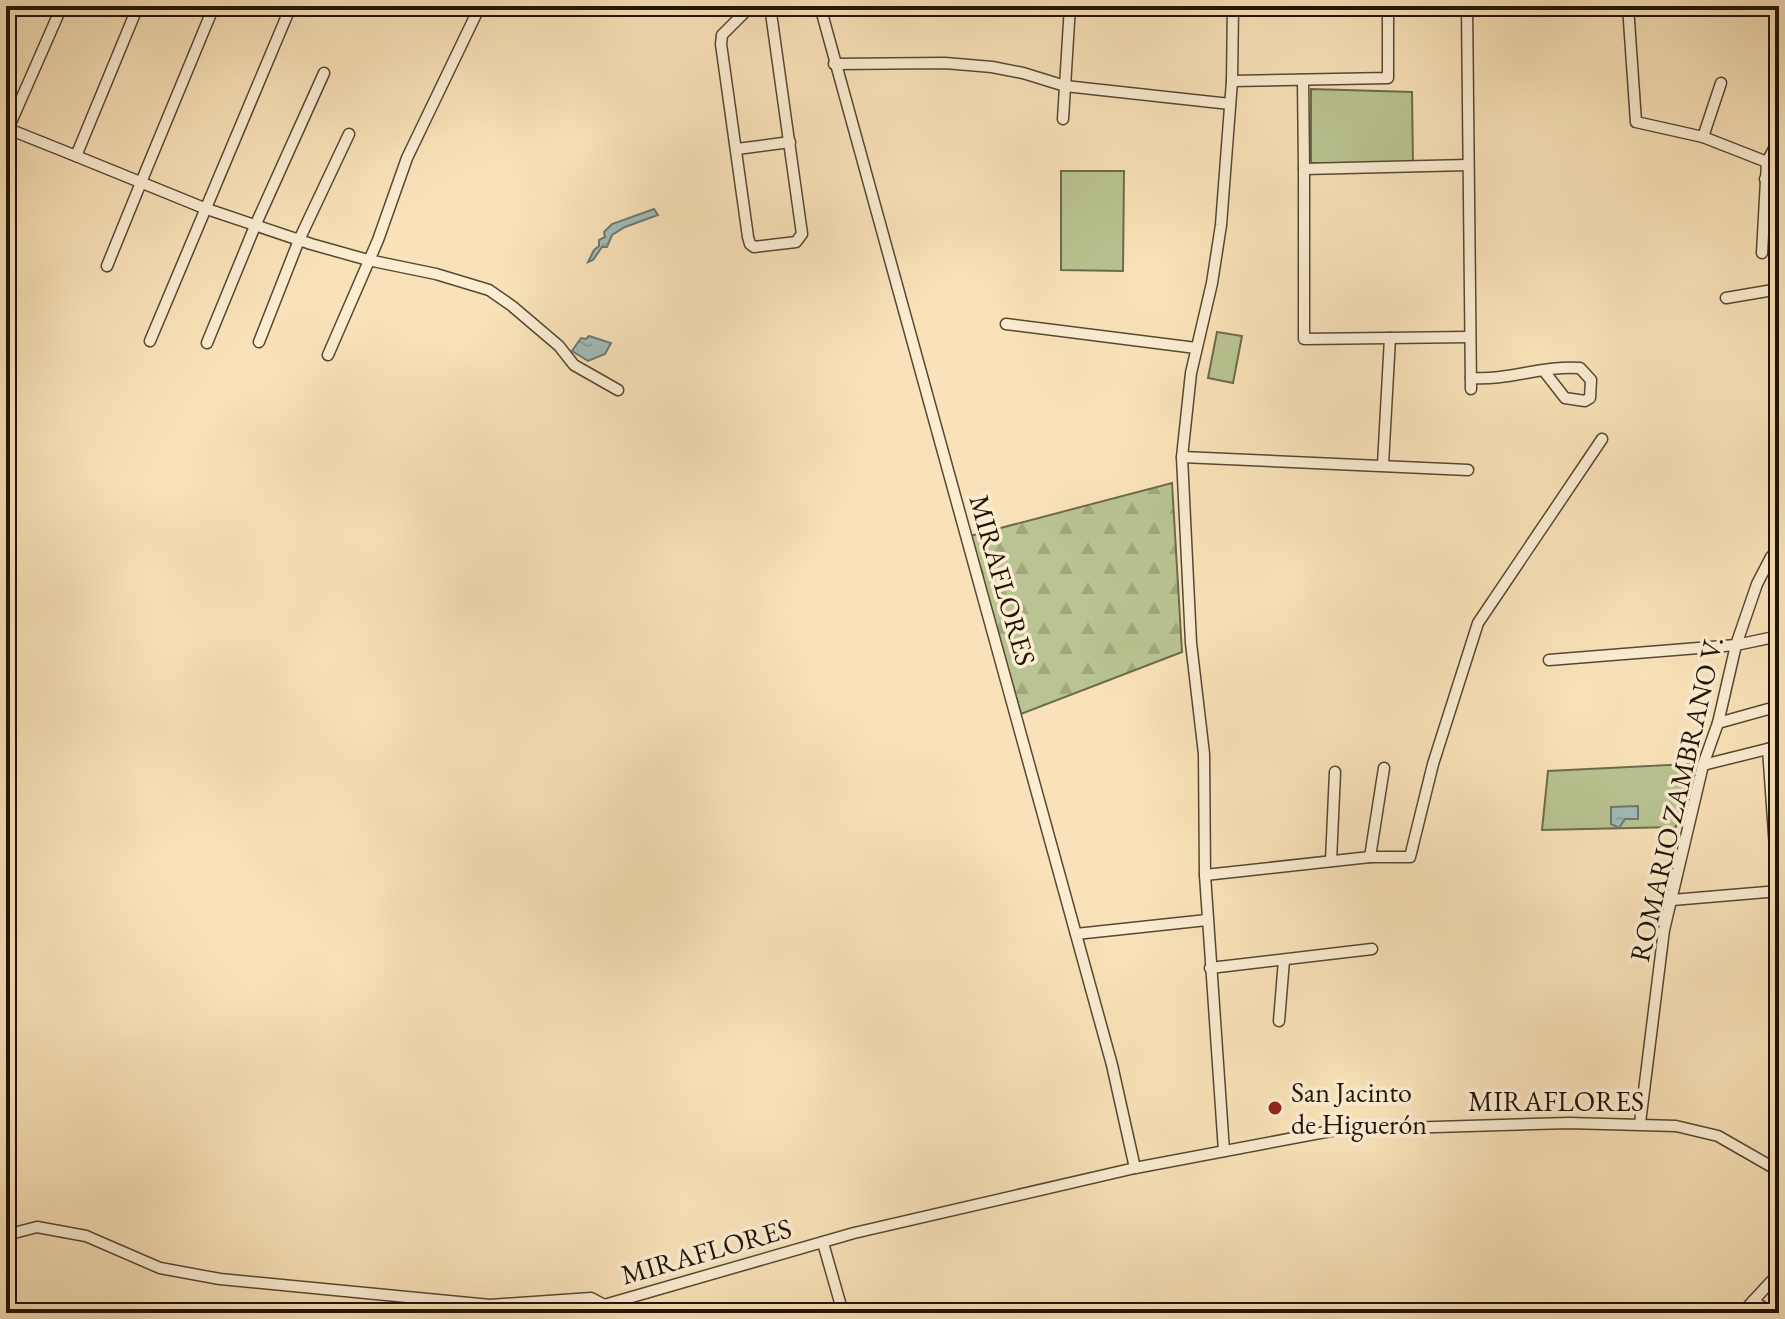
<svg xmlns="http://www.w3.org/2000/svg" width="1785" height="1319" viewBox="0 0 1785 1319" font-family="'EB Garamond',serif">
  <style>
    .grass { fill: #b9c492; stroke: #6d6c4c; stroke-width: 2 }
    .forest { fill: url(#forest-firs); stroke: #6d6c4c; stroke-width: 2 }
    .water { fill: url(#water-ripples); stroke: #6e7971; stroke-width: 2 }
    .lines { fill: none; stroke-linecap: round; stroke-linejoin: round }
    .minor-casing { stroke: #574832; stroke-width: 13 }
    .minor { stroke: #fbecd2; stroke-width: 10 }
    .poi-dot { fill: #8f2418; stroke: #fbecd2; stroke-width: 3 }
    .labels { text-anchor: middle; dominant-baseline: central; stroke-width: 7; stroke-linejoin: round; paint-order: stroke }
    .street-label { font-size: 28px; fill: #211405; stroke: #fbecd2 }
    .poi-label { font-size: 28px; fill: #211405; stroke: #fbecd2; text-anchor: start }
  </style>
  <defs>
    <pattern id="forest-firs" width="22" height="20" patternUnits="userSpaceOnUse" patternTransform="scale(2)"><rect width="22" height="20" fill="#b9c492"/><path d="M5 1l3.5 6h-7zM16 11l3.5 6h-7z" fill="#9fa87c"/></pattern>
    <pattern id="water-ripples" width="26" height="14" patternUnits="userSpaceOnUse" patternTransform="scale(2)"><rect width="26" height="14" fill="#a1bcb9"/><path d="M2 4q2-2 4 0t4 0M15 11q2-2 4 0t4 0" fill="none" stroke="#8aa19e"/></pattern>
  </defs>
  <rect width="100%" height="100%" fill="#f9e2b9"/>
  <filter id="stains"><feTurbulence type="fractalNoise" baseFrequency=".0025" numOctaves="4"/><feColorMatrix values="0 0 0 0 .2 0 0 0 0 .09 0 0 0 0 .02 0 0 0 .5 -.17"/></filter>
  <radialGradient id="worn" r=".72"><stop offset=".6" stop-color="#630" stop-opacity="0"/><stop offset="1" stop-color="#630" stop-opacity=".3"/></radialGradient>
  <!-- grass -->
  <g class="grass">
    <polygon points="1311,89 1412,92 1413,165 1311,163"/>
    <polygon points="1061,171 1124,171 1123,271 1061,270"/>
    <polygon points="1217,332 1242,336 1233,383 1208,378"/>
    <polygon points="1689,764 1676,827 1542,830 1548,771"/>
  </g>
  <!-- forest -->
  <polygon class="forest" points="1172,483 1182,652 1021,714 970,536"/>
  <!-- water -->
  <g class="water">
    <polygon points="654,209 658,215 625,227 612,235 607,247 602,247 593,260 588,262 594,250 599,246 599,240 605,237 604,232 612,224"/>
    <polygon points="589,336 611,343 605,354 588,361 572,351 581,338 586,339"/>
    <polygon points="1638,806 1638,819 1625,819 1619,828 1611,824 1611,807"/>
  </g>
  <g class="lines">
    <!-- minor casing -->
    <g class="minor-casing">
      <g id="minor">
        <polyline points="751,6 722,35 721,44 748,237 750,244 754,247 796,242 802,234 770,6"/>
        <polyline points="820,6 1112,1065 1135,1168"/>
        <polyline points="1467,6 1471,389"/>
        <polyline points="1628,6 1636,122 1703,137 1767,162"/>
        <polyline points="834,64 945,63 992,67 1023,73 1065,86 1230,104"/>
        <polyline points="1303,80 1304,169 1468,165"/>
        <polyline points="1232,81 1388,78 1388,6"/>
        <polyline points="1063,119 1070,6"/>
        <polyline points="6,128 76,156 138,6"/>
        <polyline points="8,129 62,6"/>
        <polyline points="1703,137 1721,83"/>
        <polyline points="737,149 790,142"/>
        <polyline points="76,156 204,208 311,244 368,260 436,274 489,290 512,306 559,346 574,365 618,390"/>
        <polyline points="1304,169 1304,339 1470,337"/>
        <polyline points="1765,179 1779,185"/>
        <polyline points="1762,253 1767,162 1779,139"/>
        <path d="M107 266C142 179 178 93 214 6"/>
        <polyline points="1726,298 1779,289"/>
        <polyline points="1006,324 1196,348"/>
        <polyline points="150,341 291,6"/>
        <polyline points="259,342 299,240 349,134"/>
        <polyline points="207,343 255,226 324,73"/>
        <polyline points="328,355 378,240 407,158 480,6"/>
        <path d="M1471 378C1508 381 1543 365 1580 368L1591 380 1590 398 1585 401 1565 398 1544 371"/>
        <polyline points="1182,457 1468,470"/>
        <polyline points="1383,464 1390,338"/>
        <polyline points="1549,660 1736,645 1779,636"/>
        <polyline points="1718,723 1779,706"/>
        <polyline points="1768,749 1778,891"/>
        <polyline points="1703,765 1779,746"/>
        <polyline points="1370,857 1384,768"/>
        <polyline points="1331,861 1335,772"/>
        <polyline points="1205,875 1370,857 1410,857 1433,764 1478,623 1602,439"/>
        <polyline points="1672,900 1779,891"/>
        <polyline points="1076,934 1207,920"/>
        <polyline points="1210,968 1372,949"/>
        <polyline points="1279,1021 1284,960"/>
        <polyline points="1640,1123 1664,930 1703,765 1718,723 1736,645 1757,584 1771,557 1779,548"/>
        <polyline points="1224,1151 1205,875 1204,754 1191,643 1182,457 1191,373 1212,283 1221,225 1232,81 1233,6"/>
        <polyline points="6,1235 37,1227 86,1236 160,1268 220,1279 490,1305 591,1298 604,1305 854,1233 1135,1168 1336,1130 1569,1123 1676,1126 1718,1136 1779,1171"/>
        <polyline points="823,1243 843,1313"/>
        <polyline points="1753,1301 1772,1313"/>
        <polyline points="1742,1313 1779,1273"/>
      </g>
    </g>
    <!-- minor -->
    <use href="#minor" class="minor"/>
  </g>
  <!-- markers -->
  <circle class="poi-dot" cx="1275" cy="1108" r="8"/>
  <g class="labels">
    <!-- street labels -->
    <g class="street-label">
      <text transform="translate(1003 580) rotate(74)">MIRAFLORES</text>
      <text transform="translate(1676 799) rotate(-77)">ROMARIO ZAMBRANO V.</text>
      <text x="1556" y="1101">MIRAFLORES</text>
      <text transform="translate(706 1251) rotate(-16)">MIRAFLORES</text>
    </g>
    <!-- poi labels -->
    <g class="poi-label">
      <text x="1291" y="1092">San Jacinto<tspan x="1291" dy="32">de Higuerón</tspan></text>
    </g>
  </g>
  <!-- margin -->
  <rect width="1785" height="1319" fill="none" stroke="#f9e2b9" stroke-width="32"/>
  <rect x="8" y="8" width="1769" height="1303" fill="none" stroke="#211405" stroke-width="4"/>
  <rect x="16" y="16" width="1753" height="1287" fill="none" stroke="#211405" stroke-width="2"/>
  <rect width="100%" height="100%" filter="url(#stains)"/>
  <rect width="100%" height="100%" fill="url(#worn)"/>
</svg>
